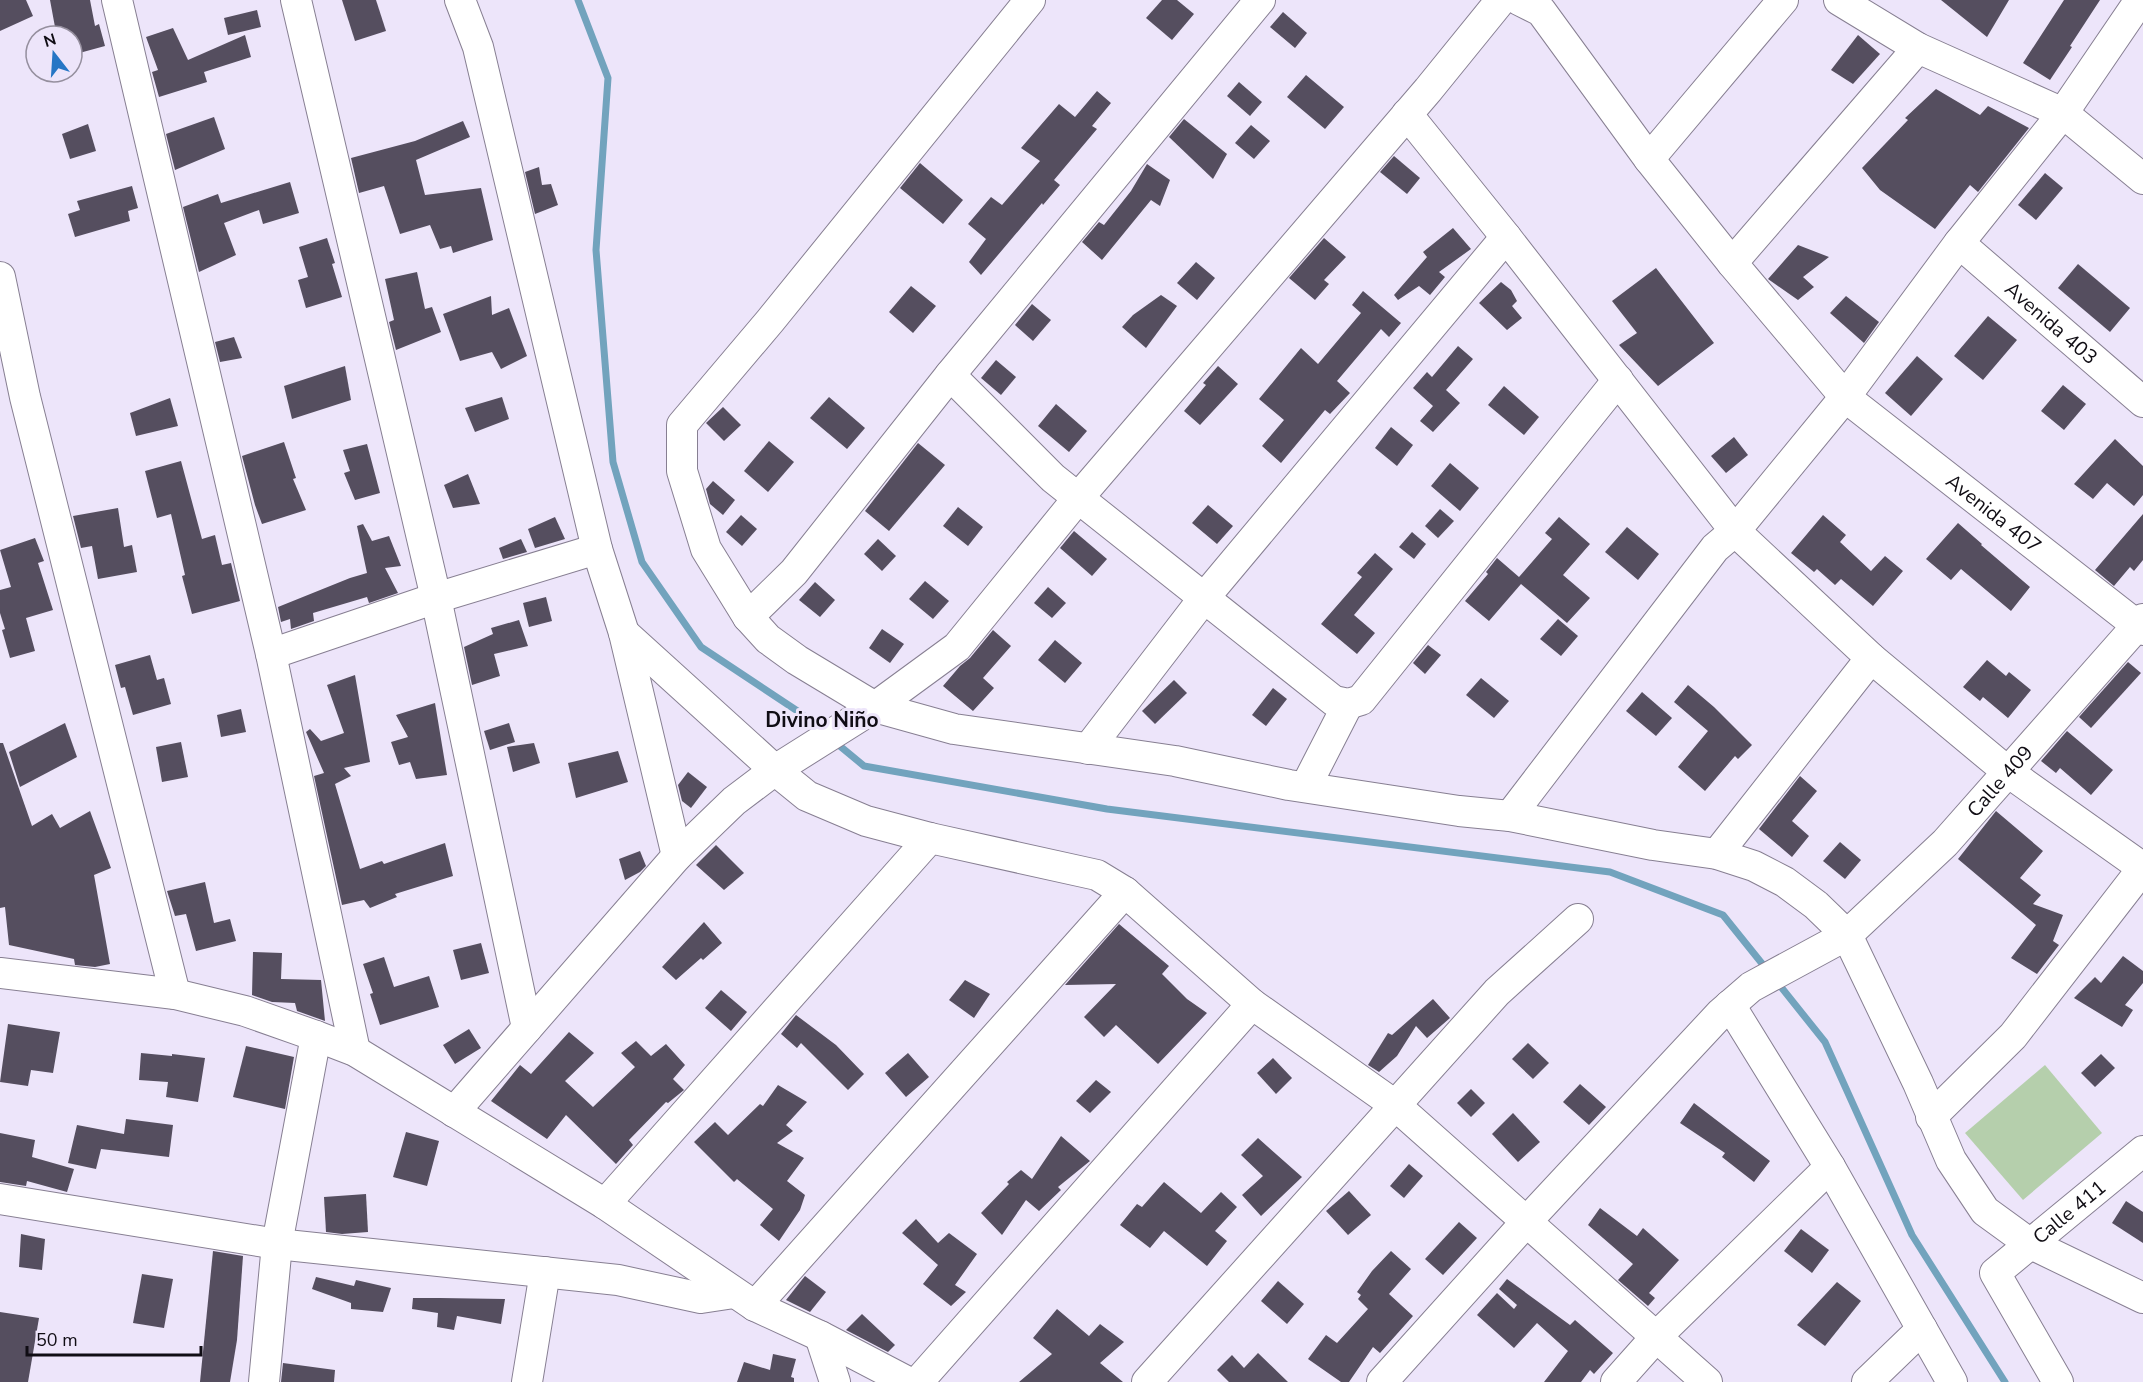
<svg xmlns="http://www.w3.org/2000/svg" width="2143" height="1382" viewBox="0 0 2143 1382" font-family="'Nunito Sans',sans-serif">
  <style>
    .green { fill: #b5cfac }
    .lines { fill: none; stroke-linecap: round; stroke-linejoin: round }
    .stream { stroke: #72a3bd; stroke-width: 7 }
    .building { fill: #554e5f }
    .minor-casing { stroke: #877f92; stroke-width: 32 }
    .minor { stroke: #fff; stroke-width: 30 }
    .labels { text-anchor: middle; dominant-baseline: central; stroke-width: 6; stroke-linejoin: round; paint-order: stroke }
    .street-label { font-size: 20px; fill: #100d14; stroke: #ede5fa }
    .neighbourhood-label { font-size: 21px; font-weight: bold; fill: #100d14; stroke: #ede5fa }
  </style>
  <rect width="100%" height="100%" fill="#ede5fa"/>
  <!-- green -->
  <polygon class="green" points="2045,1065 2102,1133 2023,1200 1965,1133"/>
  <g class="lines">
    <!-- stream -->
    <g class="stream">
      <polyline points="578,0 608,78 596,250 613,462 642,562 701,647 799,712 821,731"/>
      <polyline points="835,742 864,766 1107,809 1610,872 1723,915 1768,971"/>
      <polyline points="1777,982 1825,1042 1912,1235 2005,1382"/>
    </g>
  </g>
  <!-- building -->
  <g class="building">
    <polygon points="0,0 26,0 33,16 0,31"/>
    <polygon points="50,0 90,0 95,26 99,24 105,46 72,55 72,36 64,36 61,26 55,27"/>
    <polygon points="342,0 376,0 386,31 355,41"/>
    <polygon points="1162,0 1177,0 1194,14 1172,40 1146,18"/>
    <polygon points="1941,0 2009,0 1987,37"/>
    <polygon points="2064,0 2100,0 2070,46 2072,47 2050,80 2023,63"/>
    <polygon points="257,10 261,27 228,35 224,18"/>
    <polygon points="1283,12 1307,33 1295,48 1270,27"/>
    <polygon points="173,28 188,60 245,35 251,57 204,72 207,82 159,97 152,72 158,70 146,37"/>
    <polygon points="1858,35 1880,54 1853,84 1831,70"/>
    <polygon points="1306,75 1344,107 1325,129 1287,97"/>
    <polygon points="1239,82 1262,102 1250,116 1227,96"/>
    <polygon points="1936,89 1980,115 1988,106 2029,128 1978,192 1970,185 1935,229 1880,190 1862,168 1908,120 1905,118"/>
    <polygon points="1097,91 1111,103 1092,126 1097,129 1054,180 1060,185 1043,205 1042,203 981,275 969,262 986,239 968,224 991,197 1002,205 1040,161 1021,148 1059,104 1075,117"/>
    <polygon points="214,117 225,149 175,170 166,134"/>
    <polygon points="1184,119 1227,154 1213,179 1169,137"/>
    <polygon points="463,121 470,137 416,160 425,195 481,188 493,240 453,253 451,246 440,249 430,225 400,234 384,186 359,193 351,158 415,141"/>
    <polygon points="88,124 96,151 70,159 62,134"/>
    <polygon points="1251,125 1270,141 1254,159 1235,143"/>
    <polygon points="1394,156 1420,178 1407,194 1380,172"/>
    <polygon points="920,163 963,200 943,224 900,188"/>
    <polygon points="1147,164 1170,180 1160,206 1151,200 1102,260 1082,242 1099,222 1104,225 1131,191"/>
    <polygon points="539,167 542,185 551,184 558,205 535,214 525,172"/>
    <polygon points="2045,173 2063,188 2036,220 2018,205"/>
    <polygon points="290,182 299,213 263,224 259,210 224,223 236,255 199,272 183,207 218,194 221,203"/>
    <polygon points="132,186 138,208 128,211 130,221 75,237 68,214 80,210 77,201"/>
    <polygon points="1453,228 1471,249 1439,272 1445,277 1430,295 1419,286 1398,300 1394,295 1427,257 1423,252"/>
    <polygon points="327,238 335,263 332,264 342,297 306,308 298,280 308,277 299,247"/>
    <polygon points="1324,238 1346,257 1324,280 1329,284 1315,300 1289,278"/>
    <polygon points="1798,245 1829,257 1803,277 1814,287 1798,300 1768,279"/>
    <polygon points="1196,262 1215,278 1197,300 1177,283"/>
    <polygon points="2078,264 2130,308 2110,332 2058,288"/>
    <polygon points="1656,268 1714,343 1658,386 1619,345 1637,333 1612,301"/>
    <polygon points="417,272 425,309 432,307 441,332 396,350 389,322 394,320 385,279"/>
    <polygon points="1501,282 1511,290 1517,301 1512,306 1522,318 1507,330 1479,303"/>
    <polygon points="911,286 936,306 913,333 889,312"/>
    <polygon points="1363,291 1401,323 1389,337 1381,329 1337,381 1350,393 1330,414 1325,410 1281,463 1262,446 1284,420 1259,399 1301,348 1318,364 1361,313 1352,305"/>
    <polygon points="1161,295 1177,306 1146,348 1122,327 1133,315"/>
    <polygon points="491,296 492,315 509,308 527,356 501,369 492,352 460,361 443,314"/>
    <polygon points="1846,296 1879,322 1864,343 1830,313"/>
    <polygon points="1032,304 1051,320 1033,341 1015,325"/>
    <polygon points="1988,316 2017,340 1983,380 1954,356"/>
    <polygon points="234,337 242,358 220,362 215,342"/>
    <polygon points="1458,346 1473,359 1446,390 1460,403 1433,432 1420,421 1433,406 1413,388 1427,372 1432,377"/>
    <polygon points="1917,356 1943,379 1911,416 1885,393"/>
    <polygon points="996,360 1016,377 1001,395 981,378"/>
    <polygon points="345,366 351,400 292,419 284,386"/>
    <polygon points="1218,366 1238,384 1200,425 1184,411 1206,385 1203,383"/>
    <polygon points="2063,385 2086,404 2064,430 2041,411"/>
    <polygon points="1504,386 1539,417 1524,435 1488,405"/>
    <polygon points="502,397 509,419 475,432 465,408"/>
    <polygon points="829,397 865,428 847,449 810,418"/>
    <polygon points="170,398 178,426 136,436 130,413"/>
    <polygon points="1056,404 1087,431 1069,452 1038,426"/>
    <polygon points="723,407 741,425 724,441 706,423"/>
    <polygon points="1391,427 1413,445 1397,466 1375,448"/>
    <polygon points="1734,437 1748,455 1726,473 1711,456"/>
    <polygon points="2115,439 2143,466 2143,495 2134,506 2107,483 2093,499 2074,484"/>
    <polygon points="769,441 794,462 768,492 744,471"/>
    <polygon points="284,442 296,478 293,479 306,510 262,524 255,505 242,456"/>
    <polygon points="918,443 945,465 889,531 865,511"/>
    <polygon points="367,444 380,493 355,500 344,473 350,471 343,450"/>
    <polygon points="181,461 202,539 215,535 222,565 231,563 240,601 192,614 182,576 185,575 171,514 157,518 145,471"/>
    <polygon points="1450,463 1479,488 1460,511 1431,486"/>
    <polygon points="468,474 480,504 453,508 444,485"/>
    <polygon points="713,481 735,500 723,515 710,504 706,489"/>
    <polygon points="1208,505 1233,526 1217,544 1192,523"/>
    <polygon points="958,507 983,527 968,546 943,526"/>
    <polygon points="118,508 124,547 132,545 137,572 98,579 92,546 81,548 73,516"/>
    <polygon points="1440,509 1454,521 1438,538 1425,526"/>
    <polygon points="2143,514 2143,560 2134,571 2130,567 2114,586 2095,570"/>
    <polygon points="741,515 757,529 742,546 726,532"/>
    <polygon points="1823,515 1846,535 1840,542 1871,571 1885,556 1903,571 1873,606 1841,579 1835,585 1817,569 1814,572 1791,553"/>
    <polygon points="555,517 565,539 535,548 528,529"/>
    <polygon points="1559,517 1590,544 1563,575 1590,598 1567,623 1521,584 1489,621 1465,601 1488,574 1486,572 1497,558 1519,577 1552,539 1545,533"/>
    <polygon points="1958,523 1982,544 1981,545 2030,587 2011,611 1961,569 1951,580 1926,559"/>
    <polygon points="363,524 372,541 389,536 401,566 385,568 398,593 369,603 367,597 313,613 314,621 291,629 290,619 281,622 278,607 350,578 367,573 357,526"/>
    <polygon points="1627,527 1659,554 1638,580 1605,552"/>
    <polygon points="1074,531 1107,559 1092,576 1060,548"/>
    <polygon points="1412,532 1426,544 1414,559 1399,547"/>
    <polygon points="35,538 44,561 38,563 53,610 26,618 35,651 10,658 2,630 5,629 0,613 0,590 11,587 0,550"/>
    <polygon points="521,539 527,552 503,559 499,548"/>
    <polygon points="878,539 896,556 882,571 864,554"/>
    <polygon points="1375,553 1393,569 1354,615 1375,633 1357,654 1321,624 1362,577 1357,573"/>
    <polygon points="925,581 949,601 933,619 909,599"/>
    <polygon points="815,582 835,600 820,617 799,600"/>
    <polygon points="1048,587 1066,603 1052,618 1034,603"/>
    <polygon points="546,597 552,621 529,627 523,603"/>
    <polygon points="1558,619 1578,636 1561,656 1540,639"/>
    <polygon points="519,620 528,646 494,654 500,676 472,685 464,647 493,634 491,628"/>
    <polygon points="882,629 904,644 890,663 869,648"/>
    <polygon points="993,630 1011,646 983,678 994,688 973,711 943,686 960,666 970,658"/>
    <polygon points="1055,640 1082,663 1065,683 1038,660"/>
    <polygon points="1428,645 1441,655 1425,674 1413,663"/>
    <polygon points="150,655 157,680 164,678 171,704 133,715 125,687 121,688 115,665"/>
    <polygon points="1987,660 2006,676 2009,672 2031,690 2008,718 1983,697 1980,701 1963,687"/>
    <polygon points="2128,662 2141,673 2091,728 2079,717"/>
    <polygon points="355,675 370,762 344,768 351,776 335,784 360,869 382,861 384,864 445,843 453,876 395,894 397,897 370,908 364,900 342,905 314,776 324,773 306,732 310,729 321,741 344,733 327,685"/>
    <polygon points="1481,678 1509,701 1494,718 1466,695"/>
    <polygon points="1174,680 1187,693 1155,724 1142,711"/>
    <polygon points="1688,685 1714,707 1752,745 1738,759 1735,756 1705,791 1678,767 1708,731 1674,702"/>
    <polygon points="1273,688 1287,699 1266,726 1252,715"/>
    <polygon points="1642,692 1672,718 1656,736 1626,711"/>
    <polygon points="435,703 447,775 416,779 410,762 399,765 391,742 408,737 396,715"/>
    <polygon points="241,709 246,732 221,737 217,715"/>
    <polygon points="65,723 77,757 20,787 9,752"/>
    <polygon points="509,723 515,742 490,750 484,731"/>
    <polygon points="2067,731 2113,770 2091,795 2060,768 2056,773 2041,761"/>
    <polygon points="181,742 188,777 162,782 156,747"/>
    <polygon points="0,743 3,743 32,826 52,814 60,828 90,811 111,868 94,875 110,964 95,967 75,965 74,959 9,945 5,907 0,908"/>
    <polygon points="534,743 540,763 513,772 507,747"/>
    <polygon points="618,751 628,782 576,798 568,763"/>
    <polygon points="688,772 707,787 691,808 682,801 678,785"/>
    <polygon points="1800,776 1817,791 1792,821 1809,836 1792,857 1759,829"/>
    <polygon points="1996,811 2043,851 2020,878 2041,895 2033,904 2063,915 2053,941 2059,945 2037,974 2011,958 2036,925 1958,859"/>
    <polygon points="1840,842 1861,860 1845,879 1823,861"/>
    <polygon points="716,845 744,873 724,890 696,865"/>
    <polygon points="640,851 646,866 640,872 625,880 619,859"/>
    <polygon points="205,882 214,923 230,919 236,941 196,951 186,914 175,916 167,891"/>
    <polygon points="704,922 722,943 703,960 701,958 676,980 662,967"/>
    <polygon points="1119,924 1169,966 1162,974 1187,999 1207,1013 1158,1064 1116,1025 1104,1037 1084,1017 1116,984 1065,985"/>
    <polygon points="481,943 489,973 461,980 453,950"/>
    <polygon points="253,952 282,953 281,979 321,980 325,1021 297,1011 295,1003 272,1002 252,995"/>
    <polygon points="2123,956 2143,971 2143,983 2125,1005 2133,1010 2122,1027 2074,998 2095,977 2101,983"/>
    <polygon points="384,957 394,987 429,976 439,1007 380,1025 370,994 373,993 363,964"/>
    <polygon points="965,980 990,994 974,1018 949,1000"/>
    <polygon points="721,990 747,1012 731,1031 705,1008"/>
    <polygon points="1433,999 1450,1018 1427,1038 1416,1026 1397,1056 1379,1072 1368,1065 1388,1033 1392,1035"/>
    <polygon points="796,1015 836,1045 864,1074 848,1090 801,1043 797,1048 781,1034"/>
    <polygon points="8,1024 60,1032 53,1073 31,1070 28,1086 0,1082"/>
    <polygon points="469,1029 481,1048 455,1064 443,1045"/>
    <polygon points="569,1032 594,1053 565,1081 593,1107 635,1067 621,1053 636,1041 651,1056 666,1044 685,1065 673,1079 684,1090 668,1103 666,1102 629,1140 633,1145 616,1164 566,1115 547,1139 491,1101 520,1065 531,1074"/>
    <polygon points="1528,1043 1549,1063 1533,1079 1512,1059"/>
    <polygon points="246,1046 294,1057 285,1109 233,1097"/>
    <polygon points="141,1053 172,1056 172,1054 205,1058 198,1102 166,1097 168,1082 139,1080"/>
    <polygon points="908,1053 929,1077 906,1097 885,1073"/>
    <polygon points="2101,1054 2115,1068 2095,1087 2081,1073"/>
    <polygon points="1273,1058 1292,1078 1276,1094 1257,1073"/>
    <polygon points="1096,1080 1111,1092 1090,1113 1076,1101"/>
    <polygon points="1580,1084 1606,1107 1589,1125 1563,1102"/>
    <polygon points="778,1085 807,1102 786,1125 793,1131 777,1143 804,1158 787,1181 805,1195 800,1210 779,1241 760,1225 773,1209 737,1179 734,1182 694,1142 715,1122 728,1135 760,1104 763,1106"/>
    <polygon points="1471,1089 1485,1103 1471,1117 1457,1103"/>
    <polygon points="1694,1103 1770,1161 1754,1182 1722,1157 1725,1153 1680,1123"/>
    <polygon points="1513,1113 1540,1142 1518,1162 1492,1134"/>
    <polygon points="126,1119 173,1125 169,1157 101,1149 96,1169 68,1163 77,1125 124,1134"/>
    <polygon points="406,1132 439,1141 427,1186 393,1177"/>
    <polygon points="0,1133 35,1140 32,1157 74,1169 67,1192 27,1181 26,1186 0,1182"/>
    <polygon points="1061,1136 1090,1161 1058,1187 1061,1190 1039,1211 1026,1200 1002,1235 981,1213 1009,1184 1007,1182 1021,1170 1032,1179"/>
    <polygon points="1258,1138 1302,1177 1261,1216 1242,1195 1263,1176 1241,1155"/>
    <polygon points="1409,1164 1423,1176 1404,1198 1390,1186"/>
    <polygon points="1164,1182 1201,1213 1221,1192 1237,1207 1215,1231 1227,1241 1207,1266 1164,1231 1150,1248 1120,1225 1137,1204 1142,1207"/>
    <polygon points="1349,1191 1371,1215 1348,1235 1326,1211"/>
    <polygon points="366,1194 368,1232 342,1234 326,1232 324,1197"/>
    <polygon points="2126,1201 2143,1212 2143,1243 2112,1223"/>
    <polygon points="1600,1208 1637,1236 1643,1228 1679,1260 1649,1293 1655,1298 1648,1306 1618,1280 1633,1264 1588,1225"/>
    <polygon points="916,1219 938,1243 949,1233 977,1254 955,1285 966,1292 951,1306 923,1284 938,1265 902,1233"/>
    <polygon points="1459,1222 1477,1238 1443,1275 1425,1259"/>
    <polygon points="1801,1229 1829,1250 1812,1273 1784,1251"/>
    <polygon points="21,1234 45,1239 42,1270 19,1267"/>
    <polygon points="213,1251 243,1256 237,1340 230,1382 200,1382"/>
    <polygon points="1391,1251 1411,1269 1389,1294 1413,1316 1380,1353 1373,1347 1349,1382 1341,1382 1308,1359 1326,1335 1337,1343 1368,1309 1358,1299 1361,1295 1357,1292 1372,1271"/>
    <polygon points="142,1274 173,1279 164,1328 133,1323"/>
    <polygon points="805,1276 826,1292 810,1312 786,1300"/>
    <polygon points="316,1277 354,1286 356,1280 391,1288 383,1312 351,1309 351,1303 312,1289"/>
    <polygon points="1507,1279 1570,1325 1575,1320 1613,1353 1594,1374 1590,1370 1581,1382 1544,1382 1568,1351 1537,1323 1514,1348 1477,1315 1497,1293 1514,1309 1517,1305 1499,1289"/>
    <polygon points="1278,1281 1304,1304 1287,1324 1261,1301"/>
    <polygon points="1837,1282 1861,1301 1825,1346 1797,1325"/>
    <polygon points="413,1298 440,1298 505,1299 501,1324 457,1316 454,1330 437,1327 438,1313 412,1309"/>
    <polygon points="1057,1309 1089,1336 1100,1324 1124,1342 1100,1363 1123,1382 1019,1382 1052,1354 1033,1338"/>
    <polygon points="0,1312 39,1318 28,1382 0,1382"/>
    <polygon points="862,1314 895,1345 888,1352 846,1330"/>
    <polygon points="1258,1353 1288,1382 1229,1382 1217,1370 1232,1355 1244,1368"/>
    <polygon points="773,1354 796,1359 791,1377 794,1378 794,1382 737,1382 744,1362 770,1370"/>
    <polygon points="283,1363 335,1370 334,1382 281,1382"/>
  </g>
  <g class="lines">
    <!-- minor casing -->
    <g class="minor-casing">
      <g id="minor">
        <polyline points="117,0 271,654 355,1051"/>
        <polyline points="296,0 436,598 527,1028"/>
        <polyline points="460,0 478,47 597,549 624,633 677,856"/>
        <polyline points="1030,0 770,321 682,425 682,471 706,549 748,617 768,639 797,660 875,707 954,729 1175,761 1289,785 1459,811 1510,816 1653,845 1717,854 1754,866 1785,882 1816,905 1847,935 1918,1083 1951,1160 1985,1211 2029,1243 2143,1298"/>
        <path id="s1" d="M1519 0 1541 11 1649 159 1732 263 1845 397 2143 630"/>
        <polyline points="1839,0 1918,48 2063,113 2143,179"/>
        <polyline points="1407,114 1506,237 1735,531 1871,658 2008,772 2143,868"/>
        <polyline points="1649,159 1783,0"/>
        <path id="s2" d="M1959 243 2143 402"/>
        <polyline points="1732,263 1918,48"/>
        <polyline points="0,277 25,397 175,994"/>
        <polyline points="950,375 1053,478 1334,701 1348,704 1361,700 1618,380"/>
        <polyline points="748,617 794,572 950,375 1260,0"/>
        <polyline points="624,633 775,770 807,796 866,821 930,838 1097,875 1125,892"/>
        <polyline points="271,654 436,598 597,549"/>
        <polyline points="1088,749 1204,598 1506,237"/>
        <polyline points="1306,786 1348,704"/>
        <polyline points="1510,816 1715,548 1735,531 1845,397 1959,243 2063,113 2140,0"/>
        <polyline points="1717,854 1871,658"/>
        <polyline points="0,973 175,994 245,1011 316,1036 355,1051 605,1204 755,1306 820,1336 908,1382"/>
        <polyline points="1730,1005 1830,1167 1952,1382"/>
        <polyline points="454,1112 677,856 734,801 775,770 875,707 957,647 1079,497 1428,90 1501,0"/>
        <polyline points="1931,1117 2013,1036 2143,868"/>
        <polyline points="0,1199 277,1244 618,1280 701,1298 734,1293"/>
        <polyline points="605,1204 930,838"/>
        <polyline points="755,1306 1125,892 1252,1004 1395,1105 1707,1382"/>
        <polyline points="820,1336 835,1382"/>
        <polyline points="264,1382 277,1244 316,1036"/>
        <polyline points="527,1382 545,1272"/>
        <polyline points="918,1382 1252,1004"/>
        <polyline points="1147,1382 1497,992 1578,919"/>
        <path id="s3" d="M1382 1382 1527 1221 1721 1013 1751 987 1847 935 1945 843 2143 619"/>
        <polyline points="1616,1382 1657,1336 1830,1167"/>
        <polyline points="1867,1382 1922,1329"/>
        <path id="s4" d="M2058 1382 1995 1273 2143 1151"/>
      </g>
    </g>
    <!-- minor -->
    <use href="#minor" class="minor"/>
  </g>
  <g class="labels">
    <!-- street labels -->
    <g class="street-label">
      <text stroke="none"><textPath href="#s2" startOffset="122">Avenida 403</textPath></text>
      <text stroke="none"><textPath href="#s1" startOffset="705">Avenida 407</textPath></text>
      <text stroke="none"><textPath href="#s3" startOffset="867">Calle 409</textPath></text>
      <text stroke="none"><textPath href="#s4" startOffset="222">Calle 411</textPath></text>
    </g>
    <!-- neighbourhood labels -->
    <g class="neighbourhood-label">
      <text x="822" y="720">Divino Niño</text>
    </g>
  </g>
  <!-- north arrow -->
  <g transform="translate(54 54) rotate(343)"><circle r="28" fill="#ede5fa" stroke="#958f9e" stroke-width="1.5"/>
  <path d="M0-4.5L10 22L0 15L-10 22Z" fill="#2676c5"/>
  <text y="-9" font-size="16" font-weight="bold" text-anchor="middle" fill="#100d14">N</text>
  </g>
  <!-- scale -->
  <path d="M27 1346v9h174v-9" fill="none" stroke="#100d14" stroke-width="3"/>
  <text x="36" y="1346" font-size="18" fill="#100d14" stroke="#ede5fa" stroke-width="4.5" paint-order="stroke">50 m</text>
</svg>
